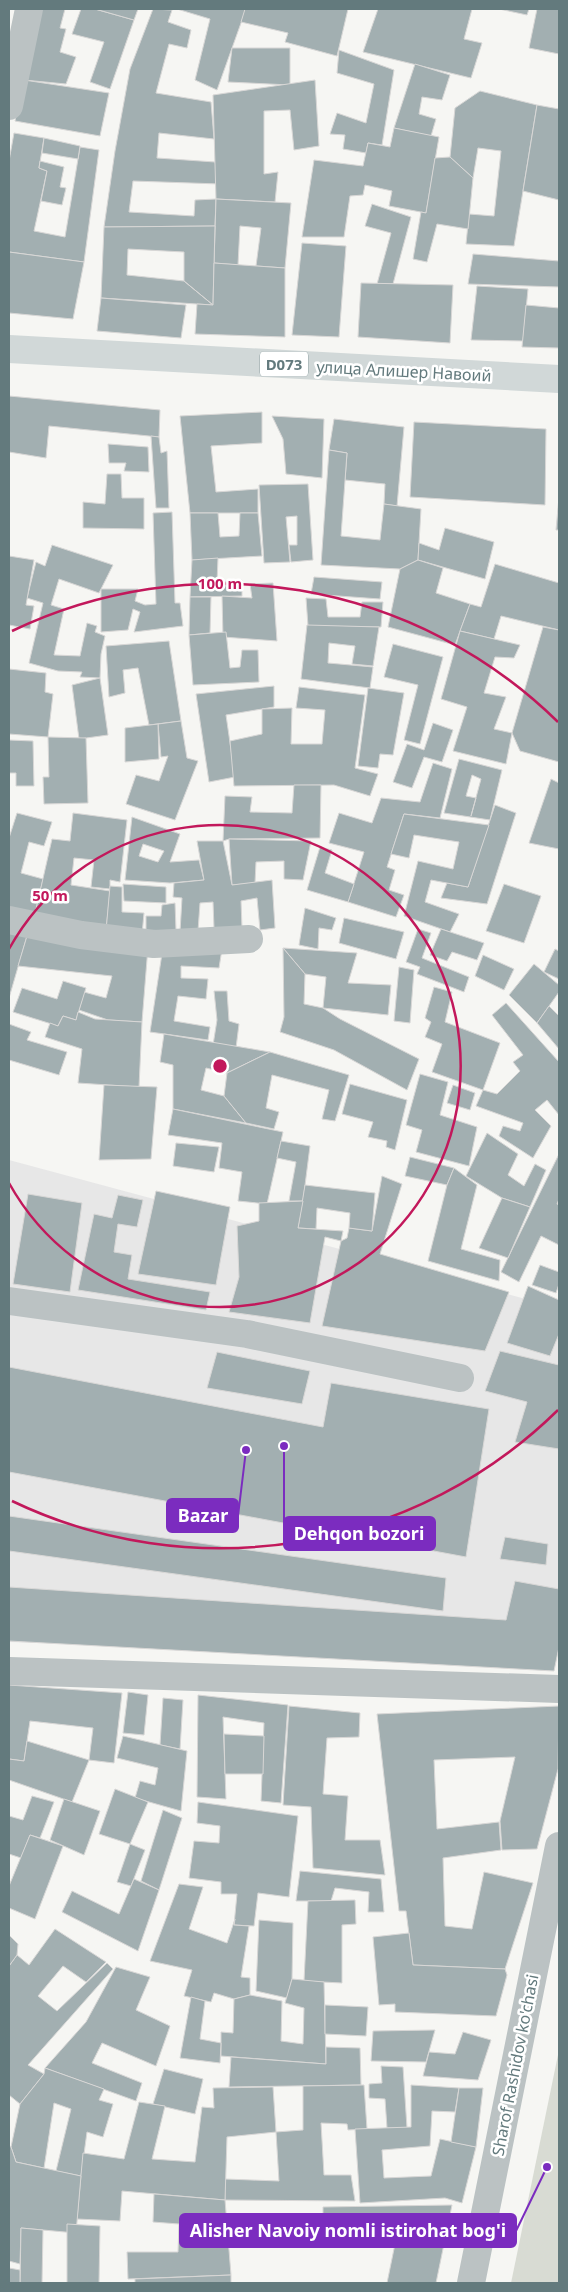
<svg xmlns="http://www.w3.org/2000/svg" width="568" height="2292" viewBox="0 0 568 2292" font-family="'Noto Sans',sans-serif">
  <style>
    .built { fill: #e7e7e7 }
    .green { fill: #d8dbd3 }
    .building { fill: #a2afb1; stroke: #d8d7d6; fill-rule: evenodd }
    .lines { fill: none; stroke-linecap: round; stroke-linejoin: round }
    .minor { stroke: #bbc2c3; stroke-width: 28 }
    .major { stroke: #d1d8d8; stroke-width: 28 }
    .ring { fill: none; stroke: #c2185b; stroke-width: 2.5 }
    .labels { text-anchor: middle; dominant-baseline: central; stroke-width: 5; stroke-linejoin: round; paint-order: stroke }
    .shield { fill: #fff; stroke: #92a2a4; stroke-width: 1 }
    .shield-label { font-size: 15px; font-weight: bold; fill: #637a7d }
    .street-label { font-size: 16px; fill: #637a7d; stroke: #fff }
    .centre { fill: #c2185b; stroke: #fff; stroke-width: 2.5 }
    .ring-label { font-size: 15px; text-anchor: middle; font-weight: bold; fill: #c2185b; stroke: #fff; stroke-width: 5; stroke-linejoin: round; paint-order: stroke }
    .leader { fill: none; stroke: #7b2cbf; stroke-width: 2 }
    .callout-dot { fill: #7b2cbf; stroke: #fff; stroke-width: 2 }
    .callout { fill: #7b2cbf; stroke: #7b2cbf; stroke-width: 2 }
    .callout-label { font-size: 18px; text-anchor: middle; font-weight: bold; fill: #fff }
  </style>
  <rect width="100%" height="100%" fill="#f6f6f3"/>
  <!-- built -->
  <polygon class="built" points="9,1160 559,1308 559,1585 545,1661 9,1642"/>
  <!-- green -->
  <polygon class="green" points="559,2050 559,2283 511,2283"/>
  <!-- building -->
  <g class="building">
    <polygon points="42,9 65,9 60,28 66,29 60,52 76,57 66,84 24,80"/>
    <polygon points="81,9 95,9 134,20 110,89 90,82 104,42 72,34"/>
    <polygon points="95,9 138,9 134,20"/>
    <polygon points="153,9 172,10 168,22 191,30 187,48 169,44 156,93 211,102 214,139 159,133 157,158 215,162 220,184 133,181 129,212 194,216 195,200 216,199 215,226 104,227 115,151 130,69"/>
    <polygon points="177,9 246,9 217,90 195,80 210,19"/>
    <polygon points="245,9 348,9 337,56 285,42 288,33 241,22"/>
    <polygon points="378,9 472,9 464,39 482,43 471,78 363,52"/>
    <polygon points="499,9 529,9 527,15"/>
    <polygon points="537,9 559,9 559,54 529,48"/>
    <polygon points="232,48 290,48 290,85 228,82"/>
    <polygon points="339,50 394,70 382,145 368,143 366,153 343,149 345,135 330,134 337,113 366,123 374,84 337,73"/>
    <polygon points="415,64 450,75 442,100 422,97 419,114 436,119 431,136 394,128"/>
    <polygon points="24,80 109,93 100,136 15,121"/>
    <polygon points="315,80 319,146 294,150 290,110 264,111 264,174 278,172 275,202 216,199 213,95"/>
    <polygon points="480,91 537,105 514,246 466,244 469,214 494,216 501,151 478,148 473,178 450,157 455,108"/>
    <polygon points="537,105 559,109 559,200 523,191"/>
    <polygon points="394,128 439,137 426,213 389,206 392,191 365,185 363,195 350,196 344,237 302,237 314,160 363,166 368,143 390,147"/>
    <polygon points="14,133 44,138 39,168 47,171 34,231 65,237 80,147 99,150 84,262 9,252 9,161"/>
    <polygon points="44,138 80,146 78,159 42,153"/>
    <polygon points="450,157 473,178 468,229 437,224 427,262 413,259 421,212 426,213 435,158"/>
    <polygon points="40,161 64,167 60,187 66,188 62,205 41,201 47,171 39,168"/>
    <polygon points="216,199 291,203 285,268 256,266 261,228 240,226 238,265 214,263"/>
    <polygon points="372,204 411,217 393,284 377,284 391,233 365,226"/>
    <polygon points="215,226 213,305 184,281 184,252 128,249 127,275 184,281 213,305 101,298 104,227"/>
    <polygon points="302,243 346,246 339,337 292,335"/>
    <polygon points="9,252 84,262 73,319 9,313"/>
    <polygon points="473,254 559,261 559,287 468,284"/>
    <polygon points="214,263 285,268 285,337 195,334 197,304 213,305"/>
    <polygon points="361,283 453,285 450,343 358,337"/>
    <polygon points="477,286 528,289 523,341 471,340"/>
    <polygon points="101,298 186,305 181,338 97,331"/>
    <polygon points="526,305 559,308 559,348 522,347"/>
    <polygon points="9,396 160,410 159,437 49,426 46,458 9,452"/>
    <polygon points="262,412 262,443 211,446 216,492 258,489 258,513 190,513 180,416"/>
    <polygon points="272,416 324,419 322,478 286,474 283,439"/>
    <polygon points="334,419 404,427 397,506 384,504 385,484 345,480 347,453 329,450"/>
    <polygon points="414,422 546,429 545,505 410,497"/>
    <polygon points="151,436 159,437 161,453 167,451 169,508 156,508"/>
    <polygon points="108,444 148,447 149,472 124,471 126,463 109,463"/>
    <polygon points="329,450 347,453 341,536 380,540 384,504 421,509 418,560 400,569 321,565"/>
    <polygon points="107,474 121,474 122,498 144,498 144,529 83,528 83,502 105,504"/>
    <polygon points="308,484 313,560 291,562 289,545 297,545 297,516 286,517 290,562 264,563 259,485"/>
    <polygon points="559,497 559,530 556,530"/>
    <polygon points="172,512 175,603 180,603 183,626 134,632 140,612 133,609 128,630 101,632 101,589 138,589 135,601 145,605 156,604 153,513"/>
    <polygon points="190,513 218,513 220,537 239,536 240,513 258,513 262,556 192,560"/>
    <polygon points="445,528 494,542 485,579 418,560 419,543 439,550"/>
    <polygon points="52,545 113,565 99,593 59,579 51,605 64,609 54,655 80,656 87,623 97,626 95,632 105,636 101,654 100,678 80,677 82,672 58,671 29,663 43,603 27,598 36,562 45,566"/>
    <polygon points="9,556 34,560 26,605 34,606 30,629 9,625"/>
    <polygon points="218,558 217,582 242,580 242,596 190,597 192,560"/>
    <polygon points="418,560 443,568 436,593 470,604 455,645 388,627 400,569"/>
    <polygon points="495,564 559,583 559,630 501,616 494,639 460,631 470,604 481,607"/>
    <polygon points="314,577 382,582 380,599 311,594"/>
    <polygon points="273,583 277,641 223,637 222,596 252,598 250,584"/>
    <polygon points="190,597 211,597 210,633 189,635"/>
    <polygon points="306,598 326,599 328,617 360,617 362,602 383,602 381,627 308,626"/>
    <polygon points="307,625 379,627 373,666 352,664 355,646 329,643 328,663 373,667 370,688 301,679"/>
    <polygon points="543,627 559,630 559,762 520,751 512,733"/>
    <polygon points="460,631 520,645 514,658 495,657 484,693 506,697 494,729 512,733 506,764 453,751 467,707 441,699"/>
    <polygon points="226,632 230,668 240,667 242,650 258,650 259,682 193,685 189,635"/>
    <polygon points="169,641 181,721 149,725 138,668 123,670 125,693 109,697 106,646"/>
    <polygon points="393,644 443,657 420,744 404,740 418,685 384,677"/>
    <polygon points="9,669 46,673 45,692 53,694 48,737 9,734"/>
    <polygon points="100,678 108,735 79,739 72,685"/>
    <polygon points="274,686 274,707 226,715 235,777 209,782 196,694"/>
    <polygon points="299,687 365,695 355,768 378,774 370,796 334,785 234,786 230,741 262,734 262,709 292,708 291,744 322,744 325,710 296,708"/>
    <polygon points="368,688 404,693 393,755 380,754 378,768 358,766"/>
    <polygon points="181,721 187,758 198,761 175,820 126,804 136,775 159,781 168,756 161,757 158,724"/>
    <polygon points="433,723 453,730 442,762 424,757 412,788 393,782 407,744 424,750"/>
    <polygon points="158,724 159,759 125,762 125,728"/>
    <polygon points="48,737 86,738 88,803 44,804 43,777 49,777"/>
    <polygon points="9,740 33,741 34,786 16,786 16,773 9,773"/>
    <path d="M459 759 502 770 490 820 444 813ZM472 775 481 779 471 816 476 798 466 796Z"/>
    <polygon points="433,763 452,769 440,818 404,814 387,867 395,870 389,890 404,895 396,917 348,902 364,852 329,843 339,813 372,823 381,798 420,802"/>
    <polygon points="551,779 559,783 559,849 529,843"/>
    <polygon points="294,785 321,785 320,838 229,839 223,841 225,796 252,797 250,812 292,813"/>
    <polygon points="495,805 516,813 487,904 441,898 447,883 468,887"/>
    <polygon points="17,813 52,822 44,846 29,842 21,873 43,879 34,918 9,913 9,838"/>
    <polygon points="73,813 127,820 120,882 110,880 110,889 91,887 94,860 74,858 71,885 110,891 106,931 34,918 52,839 70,841"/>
    <polygon points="404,814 489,825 468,887 431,880 425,902 459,914 450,932 404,916 418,861 453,869 459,842 414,835 409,858 391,854"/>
    <path d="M132 817 180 834 170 862 199 860 204 880 170 883 125 880ZM143 844 164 851 158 862 139 856Z"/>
    <polygon points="229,839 311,841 303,880 284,879 284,861 256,862 255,883 232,885"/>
    <polygon points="197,841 223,841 232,885 272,880 275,928 260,930 257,898 241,901 242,928 214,928 213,902 200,903 198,931 180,932 182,898 173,897 174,883 204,880"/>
    <polygon points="320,847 332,850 325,873 354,884 348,902 307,890"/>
    <polygon points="123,884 166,887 166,903 124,901"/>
    <polygon points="504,884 541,896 524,943 486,931"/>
    <polygon points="110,886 122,887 122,912 144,913 142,935 106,931"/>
    <polygon points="175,903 176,930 146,933 146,916 161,916 162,905"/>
    <polygon points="305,908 336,918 332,930 319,928 318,949 299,945"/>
    <polygon points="344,918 404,932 396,959 339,943"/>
    <polygon points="418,929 431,933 422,958 469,977 464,992 417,974 420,967 406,962"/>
    <polygon points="441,929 484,943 477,960 452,952 447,961 430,955"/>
    <polygon points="9,930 27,936 9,998"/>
    <polygon points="27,936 148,947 142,1022 108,1020 79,1010 84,992 106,998 112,976 18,966"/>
    <polygon points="163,947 222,949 219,968 181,966 181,978 208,979 206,999 178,996 174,1021 210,1027 208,1040 150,1032"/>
    <polygon points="283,948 357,953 348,983 391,985 388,1015 323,1008 326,977 305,974"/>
    <polygon points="283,948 305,974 304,1004 323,1008 340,1019 419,1059 407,1090 334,1050 280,1032 284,1017"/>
    <polygon points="555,949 559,951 559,979 544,972"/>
    <polygon points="483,955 514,969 504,990 475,976"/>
    <polygon points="534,964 559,985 559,992 537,1023 509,995"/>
    <polygon points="399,967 414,970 410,1023 394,1021"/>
    <polygon points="63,981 86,988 76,1020 63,1016 58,1026 13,1012 22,988 57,999"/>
    <polygon points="434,987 452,992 445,1022 500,1043 483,1090 432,1072 442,1044 425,1037 431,1022 425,1018"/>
    <polygon points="214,991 227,991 229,1021 239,1024 236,1048 213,1045 217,1020"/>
    <polygon points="506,1003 559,1062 559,1115 547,1100 535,1110 551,1126 533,1158 499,1136 503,1126 520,1131 523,1123 476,1106 483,1090 497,1094 520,1071 513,1062 523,1055 492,1015"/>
    <polygon points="549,1006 559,1016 559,1049 537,1023"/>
    <polygon points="78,1012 95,1019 142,1022 139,1087 78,1083 82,1049 45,1037 50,1023 58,1026 63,1016 76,1020"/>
    <polygon points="9,1024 31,1032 27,1040 67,1052 59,1075 9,1060"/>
    <polygon points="164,1034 270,1052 227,1073 206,1068 201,1090 224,1096 246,1123 173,1109 173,1065 160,1062"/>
    <polygon points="270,1052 349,1075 335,1121 322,1119 329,1090 272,1075 266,1108 279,1112 274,1129 246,1123 224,1096 227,1073"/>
    <polygon points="420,1074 448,1082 440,1115 477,1127 469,1166 416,1152 422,1130 406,1125"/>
    <polygon points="350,1084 407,1100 395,1150 386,1147 387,1141 368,1137 373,1122 342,1114"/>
    <polygon points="104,1085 157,1087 151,1159 99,1160"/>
    <polygon points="453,1085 475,1093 470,1110 447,1103"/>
    <polygon points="173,1109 283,1132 267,1204 238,1201 242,1172 219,1168 222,1143 168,1135"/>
    <polygon points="487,1133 518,1154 508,1175 524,1186 535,1164 546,1170 530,1207 502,1198 466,1176"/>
    <polygon points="281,1141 310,1146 303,1201 289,1201 296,1162 277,1158"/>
    <polygon points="176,1143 219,1147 214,1172 173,1166"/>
    <polygon points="559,1154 559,1199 557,1204 559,1205 559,1245 541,1236 519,1282 501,1272"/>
    <polygon points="410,1157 454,1168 447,1185 405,1176"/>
    <polygon points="454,1168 477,1185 461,1249 500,1260 499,1281 428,1261 447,1185"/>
    <polygon points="382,1176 402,1184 380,1254 509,1292 485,1351 322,1326 341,1241 347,1238 349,1228 372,1231"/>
    <polygon points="305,1185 375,1193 372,1231 349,1228 350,1213 317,1208 316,1229 298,1228"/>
    <polygon points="156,1191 230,1207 216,1285 138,1274"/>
    <polygon points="28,1194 82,1203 70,1292 13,1284"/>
    <polygon points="118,1195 143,1200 137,1227 118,1224 114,1252 132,1255 128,1279 210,1292 206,1310 78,1290 94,1214 112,1218"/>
    <polygon points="502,1198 530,1207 508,1258 479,1248"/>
    <polygon points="303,1201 298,1228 343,1231 341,1241 325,1237 310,1323 229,1312 239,1277 237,1226 259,1221 259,1203"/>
    <polygon points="540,1265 559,1272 559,1284 556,1293 532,1285"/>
    <polygon points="528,1286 559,1300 559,1334 550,1356 507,1343"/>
    <polygon points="500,1351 559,1365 559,1449 515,1442 527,1402 485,1391"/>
    <polygon points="217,1352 310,1371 302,1404 207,1388"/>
    <polygon points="9,1367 323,1427 331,1383 489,1409 466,1557 9,1472"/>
    <polygon points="9,1516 446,1578 443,1611 9,1551"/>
    <polygon points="505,1537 548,1544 546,1565 500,1559"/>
    <polygon points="515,1581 559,1589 559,1647 554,1671 9,1641 9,1587 506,1620"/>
    <polygon points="9,1685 122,1693 114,1763 89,1760 93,1728 30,1721 24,1761 9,1759"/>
    <polygon points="128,1692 148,1695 144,1735 123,1733"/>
    <polygon points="198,1695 288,1705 281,1803 261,1801 264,1723 223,1717 226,1799 197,1797"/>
    <polygon points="163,1698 183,1700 180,1749 160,1745"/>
    <polygon points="289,1706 360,1713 359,1737 327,1738 323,1794 348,1796 345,1840 380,1840 385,1875 313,1868 311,1807 283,1805"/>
    <polygon points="559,1706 558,1769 537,1849 502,1850 500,1821 515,1757 434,1760 437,1829 499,1822 501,1850 443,1858 445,1926 472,1929 484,1872 533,1883 505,1969 413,1965 406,1911 399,1911 377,1714"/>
    <polygon points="224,1734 264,1736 263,1774 225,1774"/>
    <polygon points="123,1736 187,1751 181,1811 135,1798 140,1781 155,1785 158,1768 117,1758"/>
    <polygon points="27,1741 89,1760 72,1802 9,1780 9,1759 24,1761"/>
    <polygon points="115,1789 148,1802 130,1844 99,1834"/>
    <polygon points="32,1796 54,1802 40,1838 30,1835 21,1858 9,1854 9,1816 23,1820"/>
    <polygon points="64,1799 100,1811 84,1855 50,1840"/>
    <polygon points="198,1802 298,1816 289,1897 258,1893 254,1926 234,1925 237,1894 221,1894 221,1882 189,1878 194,1841 219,1843 220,1826 197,1823"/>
    <polygon points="163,1810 182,1818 159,1890 141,1881"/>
    <polygon points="30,1835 63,1846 35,1919 9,1908 9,1886"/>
    <polygon points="130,1844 145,1850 131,1886 117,1882"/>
    <polygon points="300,1871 381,1879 384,1912 368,1912 369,1892 335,1888 331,1901 296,1901"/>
    <polygon points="134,1879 159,1890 138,1951 62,1912 72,1891 119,1914"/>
    <polygon points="179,1884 203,1887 189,1929 227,1943 235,1919 234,1925 249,1926 241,1977 250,1978 250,1995 234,1999 214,1993 211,2002 184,1996 192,1970 150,1961"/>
    <polygon points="355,1900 356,1924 342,1925 342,1983 304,1981 308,1901"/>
    <polygon points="259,1920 293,1923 292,1979 287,1998 256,1991"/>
    <polygon points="55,1929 106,1962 86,1982 63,1966 38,1996 57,2011 107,1963 113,1969 28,2065 44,2074 20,2104 9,2095 9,1966 17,1955 29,1965"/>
    <polygon points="409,1933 413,1965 505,1969 507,1975 496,2016 395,2012 395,2004 379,2005 373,1937"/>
    <polygon points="9,1935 18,1944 17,1955 9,1966"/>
    <polygon points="116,1967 150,1977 136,2010 170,2026 156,2066 102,2043 92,2063 142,2083 136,2101 45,2068 86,2022"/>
    <polygon points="292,1979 324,1982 326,2064 221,2056 221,2032 233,2033 234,1999 250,1995 282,2001 281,2041 303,2044 304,2008 285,2003"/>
    <polygon points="191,1997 205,2001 200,2039 221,2043 220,2063 180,2058"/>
    <polygon points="325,2005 368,2007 366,2036 325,2034"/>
    <polygon points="435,2030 426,2062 371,2061 373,2031"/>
    <polygon points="463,2032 491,2040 478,2080 423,2076 429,2052 455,2054"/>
    <polygon points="326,2047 360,2048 361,2085 229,2087 231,2057 326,2064"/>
    <polygon points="381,2066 403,2067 407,2128 387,2128 385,2099 369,2098 369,2084 382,2083"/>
    <polygon points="45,2068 104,2089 99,2100 113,2104 103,2137 87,2132 81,2176 56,2171 71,2109 54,2103 44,2168 16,2162 11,2147 20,2104 44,2074"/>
    <polygon points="164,2069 203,2079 195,2114 153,2104"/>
    <polygon points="364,2085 367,2129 348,2130 347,2124 321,2123 324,2175 351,2175 355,2201 225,2200 225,2179 279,2181 276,2132 303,2130 303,2086"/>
    <polygon points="411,2085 459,2088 455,2112 432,2111 430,2146 382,2150 384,2178 431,2176 440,2139 476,2147 462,2203 445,2198 360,2203 355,2129 411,2127"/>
    <polygon points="273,2087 276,2132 227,2137 225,2200 122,2191 120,2221 77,2219 83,2153 124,2159 139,2102 165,2106 152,2159 195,2162 202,2107 214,2108 213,2088"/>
    <polygon points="459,2088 483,2088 476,2147 451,2142"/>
    <polygon points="9,2146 11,2147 16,2162 81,2176 76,2233 21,2228 20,2264 9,2261"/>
    <polygon points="154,2194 225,2200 231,2275 128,2279 127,2252 178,2252 179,2224 153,2222"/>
    <polygon points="452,2205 436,2283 387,2283 395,2244 323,2247 323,2207"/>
    <polygon points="67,2224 100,2226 99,2283 67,2283"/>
    <polygon points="21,2228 43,2230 42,2283 20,2283"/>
    <polygon points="9,2268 20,2270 20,2283 9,2283"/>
    <polygon points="231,2275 231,2283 135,2283 135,2279"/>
  </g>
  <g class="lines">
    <!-- minor -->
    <g class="minor">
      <polyline points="9,106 29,9"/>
      <polyline points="9,920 81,935 154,944 249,939"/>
      <polyline points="9,1301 247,1334 460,1378"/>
      <polyline points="9,1671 559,1689"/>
      <polyline points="471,2283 559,1846"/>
    </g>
    <!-- major -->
    <polyline class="major" points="9,349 559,379"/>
  </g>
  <!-- distance rings -->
  <g class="ring">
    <path d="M9 949A241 241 0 1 1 9 1183"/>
    <path d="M558 1410A482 482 0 0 1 12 1501M12 631A482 482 0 0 1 558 722"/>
  </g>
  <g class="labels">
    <!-- shield labels -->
    <rect class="shield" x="260" y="351.5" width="48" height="25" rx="4"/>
    <g class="shield-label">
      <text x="284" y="364">D073</text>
    </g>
    <!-- street labels -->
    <g class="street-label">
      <text transform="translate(404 371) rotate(3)">улица Алишер Навоий</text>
      <text transform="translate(515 2065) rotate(-79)">Sharof Rashidov ko'chasi</text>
    </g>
  </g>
  <circle cx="220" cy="1066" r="8" class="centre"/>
  <g class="ring-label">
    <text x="220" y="589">100 m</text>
    <text x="50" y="901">50 m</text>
  </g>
  <!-- callouts -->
  <path class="leader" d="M246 1450L238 1516M284 1446L284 1533M547 2167L516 2231"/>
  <g class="callout-dot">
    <circle cx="246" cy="1450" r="5"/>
    <circle cx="284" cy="1446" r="5"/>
    <circle cx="547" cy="2167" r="5"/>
  </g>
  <g class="callout">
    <rect x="167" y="1499" width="71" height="33" rx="5"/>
    <rect x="284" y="1517" width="151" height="33" rx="5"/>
    <rect x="180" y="2214" width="336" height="33" rx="5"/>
  </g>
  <g class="callout-label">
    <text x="203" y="1522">Bazar</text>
    <text x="359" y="1540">Dehqon bozori</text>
    <text x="348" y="2237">Alisher Navoiy nomli istirohat bog'i</text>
  </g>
  <!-- border -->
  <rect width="568" height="2292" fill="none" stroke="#637a7d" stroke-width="20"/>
</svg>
